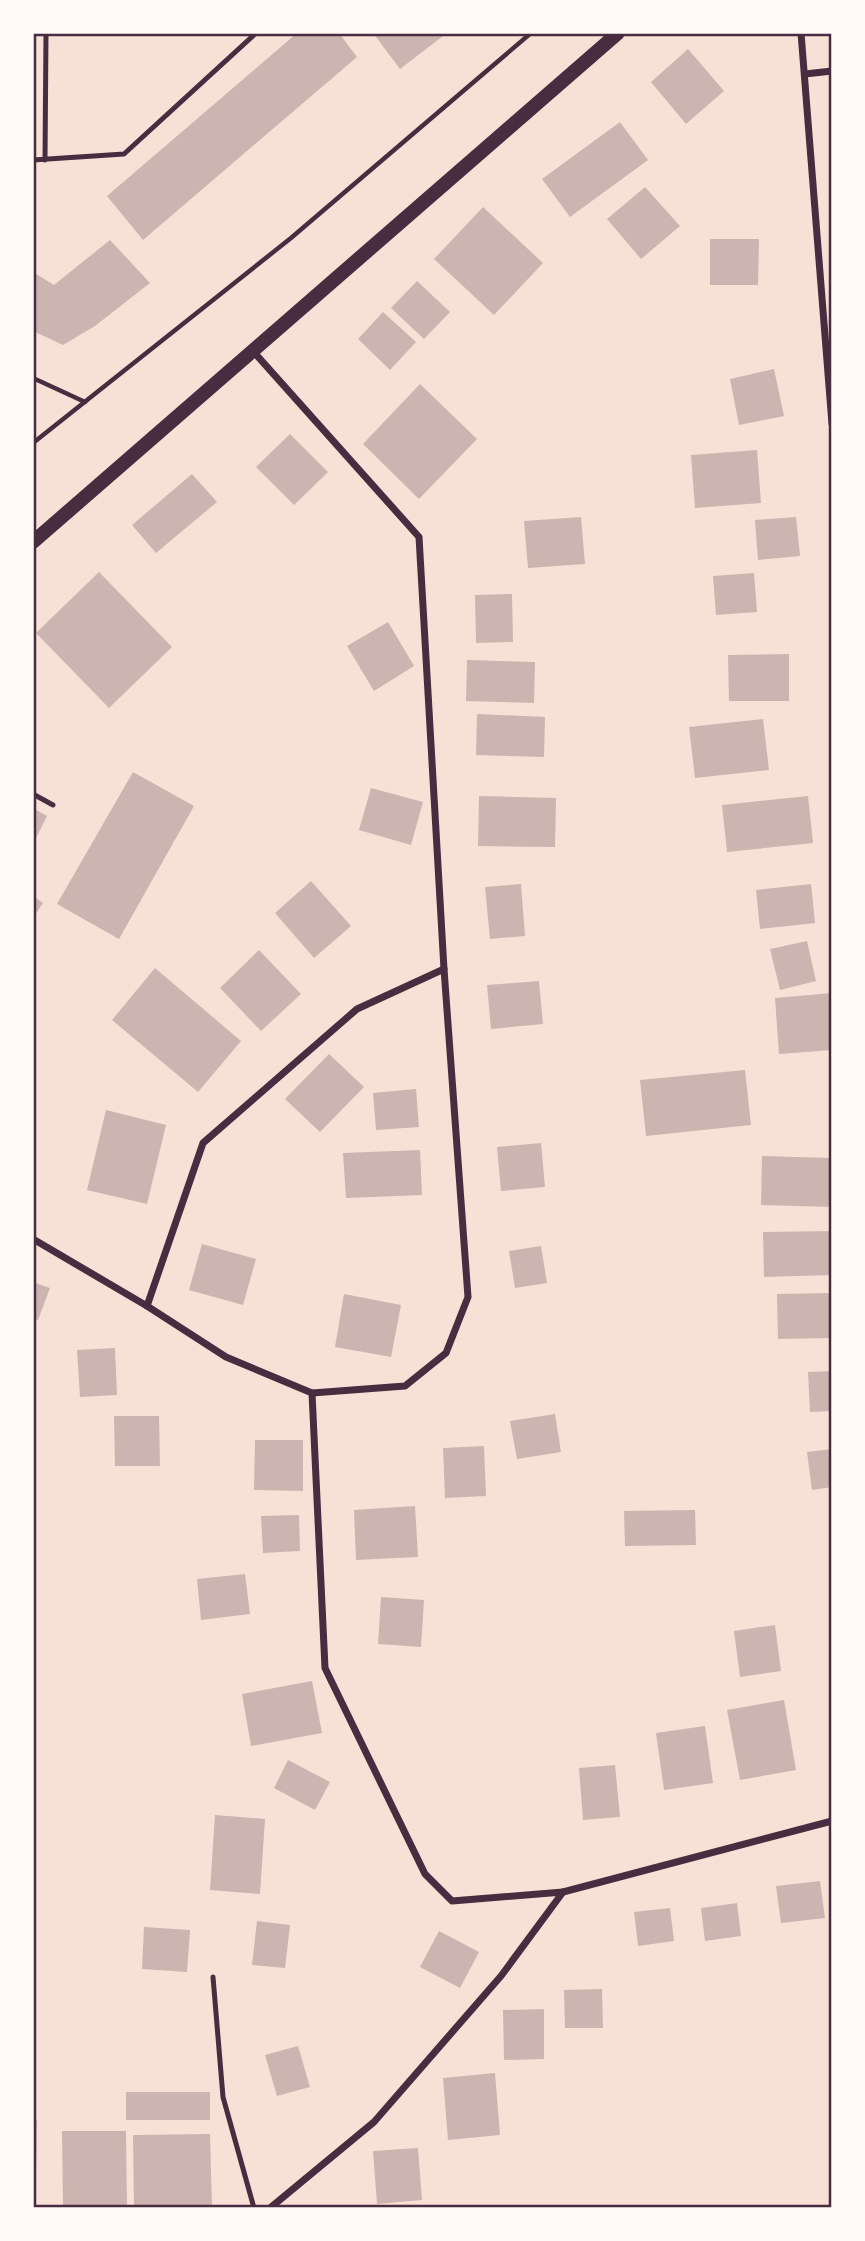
<svg xmlns="http://www.w3.org/2000/svg" width="865" height="2241" viewBox="0 0 865 2241" font-family="'Golos Text',sans-serif">
  <style>
    .building { fill: #ccb4b1 }
    .lines { fill: none; stroke-linecap: round; stroke-linejoin: round }
    .path { stroke: #4a2c40; stroke-width: 4.5 }
    .service { stroke: #4a2c40; stroke-width: 5 }
    .minor { stroke: #4a2c40; stroke-width: 7 }
    .secondary { stroke: #4a2c40; stroke-width: 14 }
    .neatline { fill: none; stroke: #4a2c40; stroke-width: 2.5 }
  </style>
  <rect width="100%" height="100%" fill="#f7e1d7"/>
  <!-- building -->
  <g class="building">
    <polygon points="297,33 339,33 357,57 143,240 107,196"/>
    <polygon points="373,33 447,33 400,69"/>
    <polygon points="688,49 724,91 686,124 651,82"/>
    <polygon points="620,122 648,160 570,217 542,179"/>
    <polygon points="645,187 680,226 641,259 607,219"/>
    <polygon points="483,207 543,263 494,315 434,259"/>
    <polygon points="710,239 759,239 758,285 710,285"/>
    <polygon points="110,240 150,283 95,326 63,345 33,331 33,272 54,285"/>
    <polygon points="417,281 450,312 424,339 391,308"/>
    <polygon points="383,312 416,342 390,370 358,339"/>
    <polygon points="774,369 784,416 739,425 730,379"/>
    <polygon points="420,384 477,439 419,499 363,444"/>
    <polygon points="290,434 328,472 294,505 256,467"/>
    <polygon points="757,450 761,503 695,508 691,455"/>
    <polygon points="192,474 217,502 156,553 132,525"/>
    <polygon points="581,517 585,564 528,568 524,521"/>
    <polygon points="796,517 800,556 758,560 755,520"/>
    <polygon points="99,572 172,647 109,708 36,633"/>
    <polygon points="754,573 757,612 716,615 713,576"/>
    <polygon points="512,594 513,642 476,643 475,595"/>
    <polygon points="388,622 414,666 374,691 347,646"/>
    <polygon points="789,654 789,701 729,701 728,655"/>
    <polygon points="467,660 535,662 534,703 466,701"/>
    <polygon points="477,714 545,717 544,757 476,755"/>
    <polygon points="763,719 769,770 695,778 689,727"/>
    <polygon points="133,772 194,806 119,939 57,904"/>
    <polygon points="371,788 423,802 411,845 359,830"/>
    <polygon points="479,796 556,798 555,847 478,846"/>
    <polygon points="808,796 813,843 727,852 722,805"/>
    <polygon points="33,808 47,816 33,844"/>
    <polygon points="311,881 351,926 314,958 275,913"/>
    <polygon points="521,884 525,936 490,939 485,887"/>
    <polygon points="811,884 815,923 760,929 756,890"/>
    <polygon points="33,896 43,903 33,918"/>
    <polygon points="807,941 816,981 780,990 770,949"/>
    <polygon points="259,950 301,994 261,1031 220,988"/>
    <polygon points="155,968 241,1041 198,1092 112,1020"/>
    <polygon points="539,981 543,1024 491,1029 487,985"/>
    <polygon points="832,993 832,1050 779,1054 775,998"/>
    <polygon points="329,1054 364,1087 320,1132 285,1099"/>
    <polygon points="745,1070 751,1125 646,1136 640,1080"/>
    <polygon points="416,1089 419,1127 376,1130 373,1093"/>
    <polygon points="106,1110 166,1125 147,1204 87,1190"/>
    <polygon points="541,1143 545,1187 501,1191 497,1147"/>
    <polygon points="420,1150 422,1195 346,1198 343,1153"/>
    <polygon points="762,1156 832,1158 832,1207 761,1205"/>
    <polygon points="832,1231 832,1275 764,1277 763,1232"/>
    <polygon points="202,1244 256,1259 243,1305 189,1290"/>
    <polygon points="541,1246 547,1283 515,1288 509,1251"/>
    <polygon points="33,1282 50,1288 38,1320 33,1319"/>
    <polygon points="832,1293 832,1338 778,1339 777,1294"/>
    <polygon points="344,1294 401,1305 391,1357 335,1347"/>
    <polygon points="115,1348 117,1395 80,1397 77,1350"/>
    <polygon points="832,1371 832,1411 810,1412 808,1372"/>
    <polygon points="555,1414 561,1452 517,1459 510,1421"/>
    <polygon points="114,1416 159,1416 160,1466 115,1466"/>
    <polygon points="255,1440 303,1440 303,1491 254,1490"/>
    <polygon points="484,1446 486,1496 445,1498 443,1448"/>
    <polygon points="832,1449 832,1487 812,1490 807,1452"/>
    <polygon points="415,1506 418,1557 356,1560 354,1510"/>
    <polygon points="695,1510 696,1545 625,1546 624,1511"/>
    <polygon points="299,1515 300,1551 263,1553 261,1516"/>
    <polygon points="245,1574 250,1614 201,1620 197,1579"/>
    <polygon points="381,1597 424,1600 421,1647 378,1644"/>
    <polygon points="775,1625 781,1671 740,1677 734,1631"/>
    <polygon points="312,1681 322,1733 251,1746 242,1694"/>
    <polygon points="784,1700 796,1770 740,1780 727,1710"/>
    <polygon points="705,1726 713,1783 664,1790 656,1733"/>
    <polygon points="288,1760 330,1782 315,1810 274,1788"/>
    <polygon points="615,1765 620,1817 583,1820 579,1768"/>
    <polygon points="215,1815 265,1819 260,1894 210,1890"/>
    <polygon points="820,1881 825,1918 781,1923 776,1886"/>
    <polygon points="737,1903 741,1936 705,1941 701,1908"/>
    <polygon points="670,1908 674,1941 638,1946 634,1912"/>
    <rect x="33" y="1913" width="3" height="34"/>
    <polygon points="257,1921 290,1925 285,1968 252,1965"/>
    <polygon points="144,1927 190,1930 187,1972 142,1969"/>
    <polygon points="439,1931 479,1952 460,1988 420,1967"/>
    <polygon points="602,1989 603,2028 565,2028 564,1990"/>
    <polygon points="544,2009 544,2059 504,2060 503,2010"/>
    <polygon points="298,2046 310,2087 277,2096 265,2055"/>
    <polygon points="495,2073 500,2135 448,2140 443,2078"/>
    <rect x="126" y="2092" width="84" height="28"/>
    <polygon points="33,2120 37,2120 36,2174 33,2174"/>
    <polygon points="62,2131 126,2131 127,2208 63,2208"/>
    <polygon points="210,2134 212,2208 134,2208 133,2135"/>
    <polygon points="418,2148 422,2200 377,2204 373,2151"/>
  </g>
  <g class="lines">
    <!-- path -->
    <g class="path">
      <polyline points="33,378 85,402"/>
      <polyline points="33,443 291,238 531,33"/>
    </g>
    <!-- service -->
    <g class="service">
      <polyline points="33,160 124,154 256,33"/>
      <polyline points="45,160 46,33"/>
      <polyline points="33,794 53,805"/>
      <polyline points="213,1977 223,2097 254,2208"/>
    </g>
    <!-- minor -->
    <g class="minor">
      <polyline points="801,33 832,424"/>
      <polyline points="805,74 832,71"/>
      <polyline points="33,1239 147,1306 226,1357 312,1393 405,1386 446,1353 468,1297 444,969 419,537 253,351"/>
      <polyline points="147,1306 203,1143 357,1009 444,969"/>
      <polyline points="563,1892 832,1821"/>
      <polyline points="270,2208 374,2122 501,1976 563,1892 452,1901 425,1874 325,1668 312,1393"/>
    </g>
    <!-- secondary -->
    <polyline class="secondary" points="33,542 618,33"/>
  </g>
  <!-- border -->
  <rect width="865" height="2241" fill="none" stroke="#fffaf5" stroke-width="70"/>
  <rect x="35" y="35" width="795" height="2171" class="neatline"/>
</svg>
